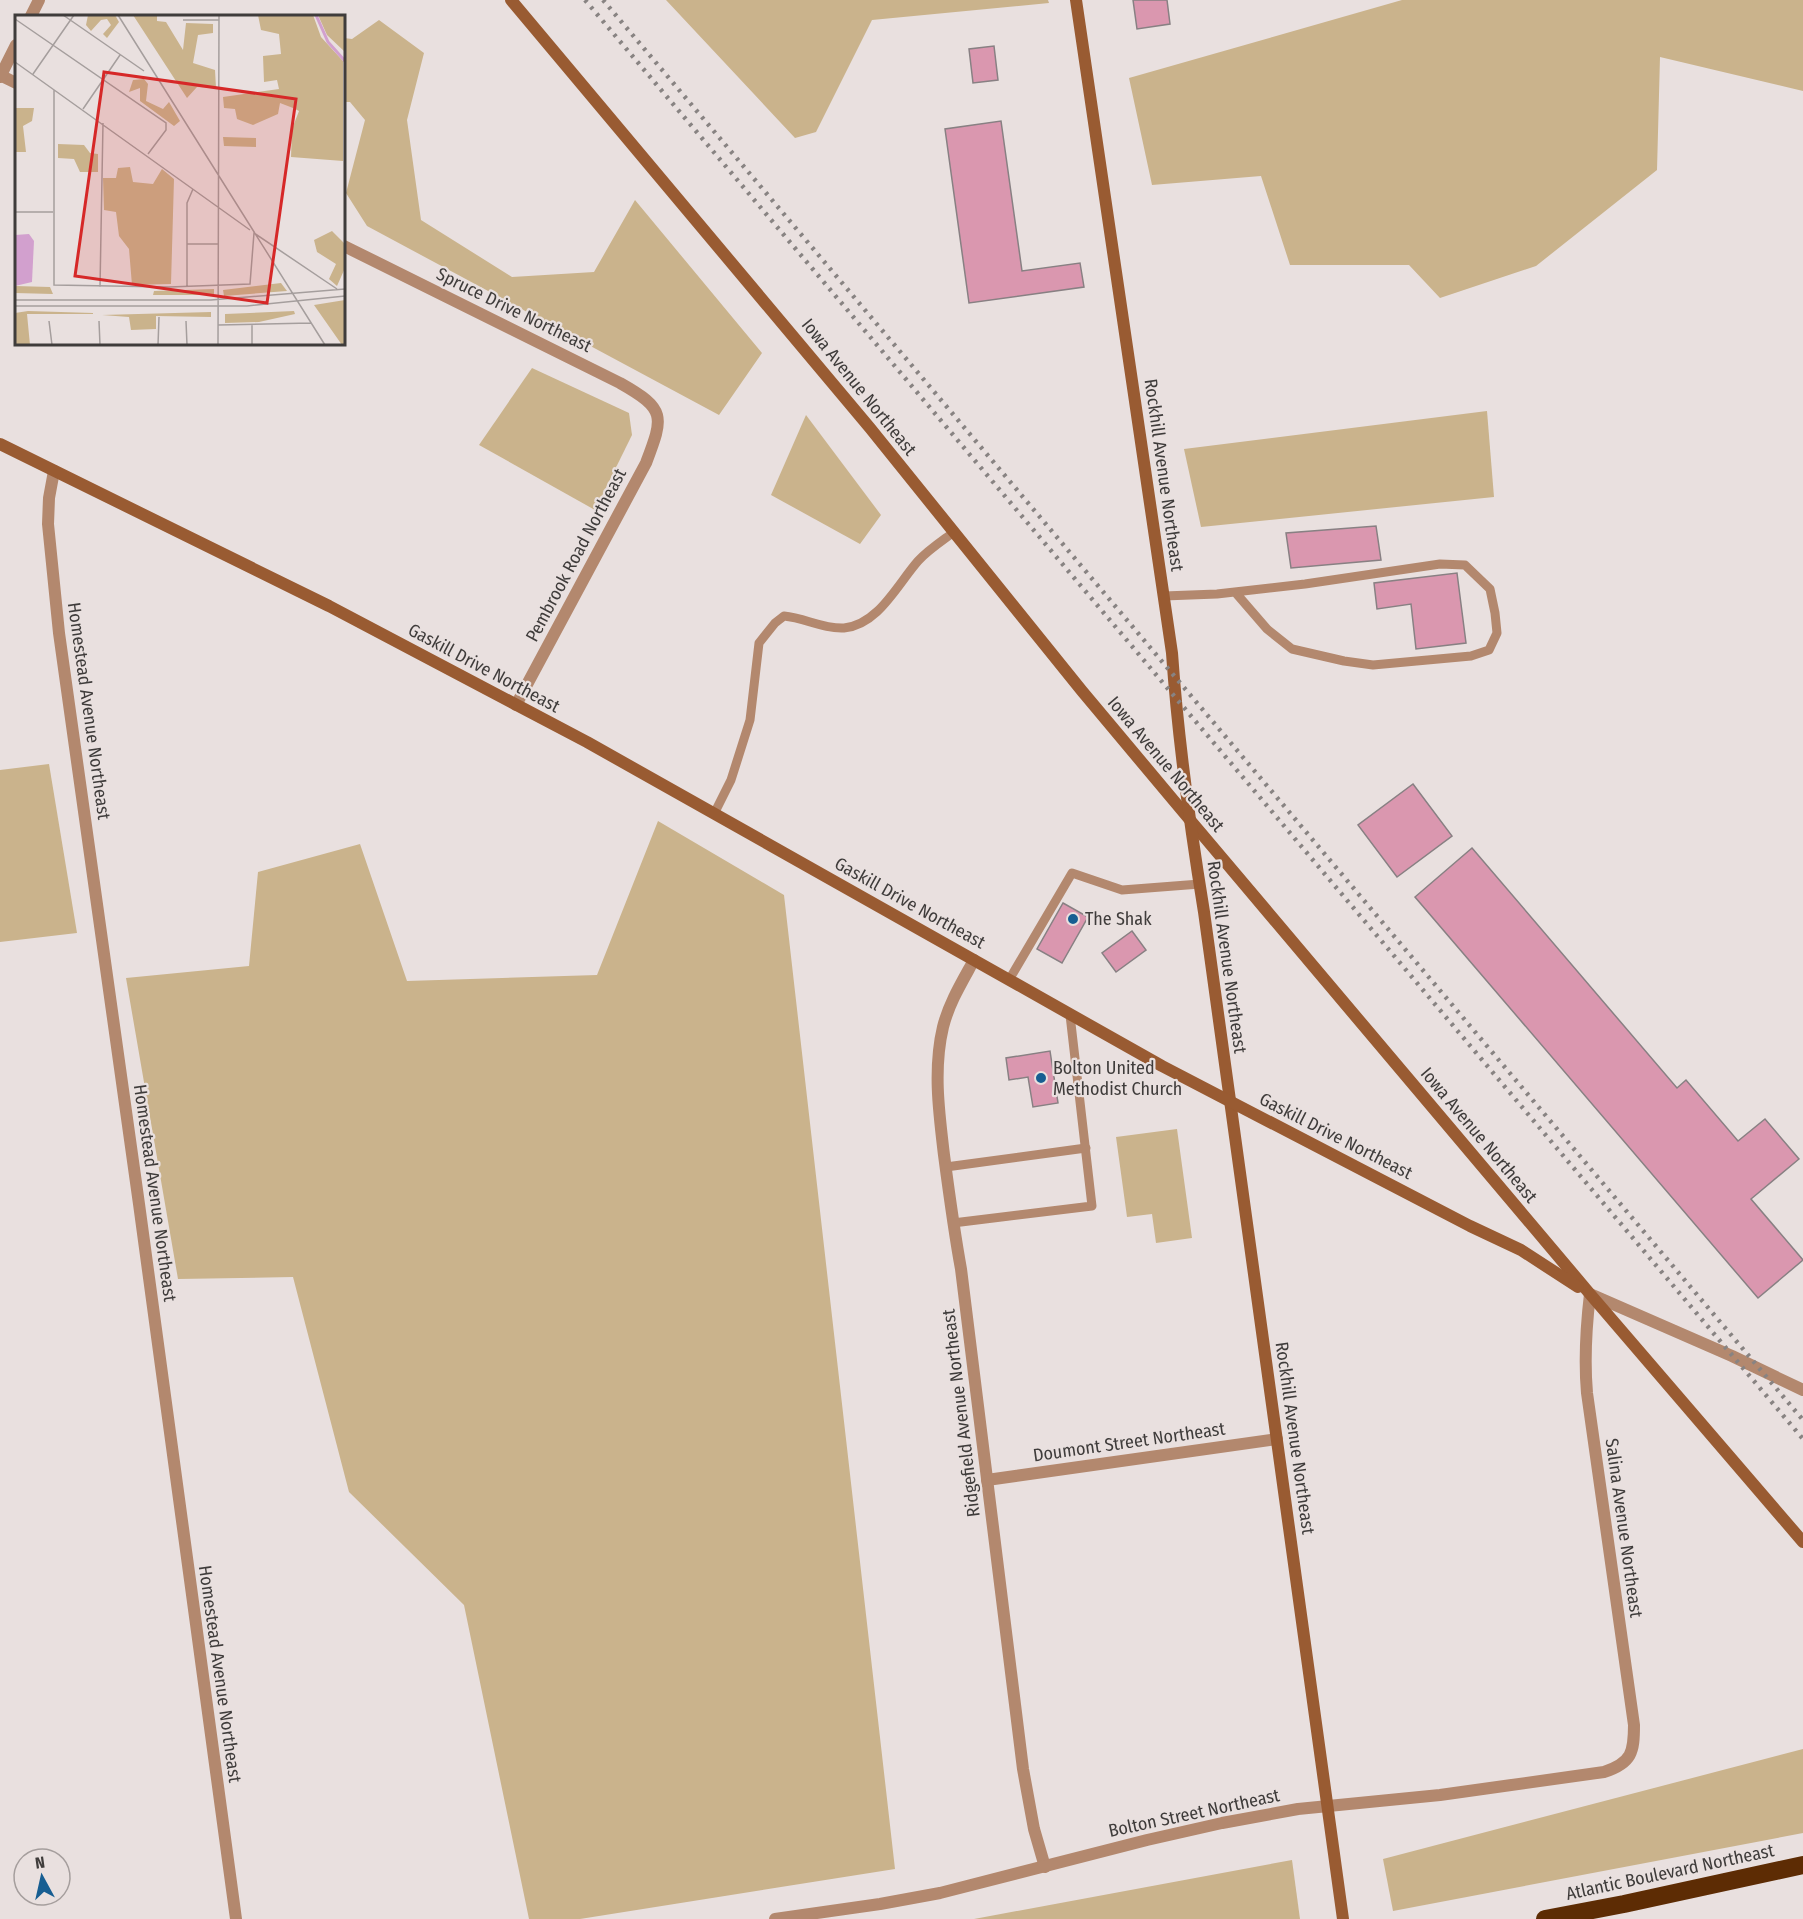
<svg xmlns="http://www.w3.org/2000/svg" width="1803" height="1919" viewBox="0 0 1803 1919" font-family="'Fira Sans Condensed',sans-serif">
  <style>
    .green { fill: #cab38c }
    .building { fill: #da97af; stroke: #888083; stroke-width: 1.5 }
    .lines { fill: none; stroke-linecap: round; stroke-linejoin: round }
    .lane { stroke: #b3886e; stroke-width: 9 }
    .street { stroke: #b3886e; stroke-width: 12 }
    .secondary { stroke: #995b32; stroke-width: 12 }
    .highway { stroke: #5d2c04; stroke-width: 18 }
    .rail { stroke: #888382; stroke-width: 4.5; stroke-dasharray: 3 6; stroke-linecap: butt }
    .poi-dot { fill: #175e92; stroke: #e9e0df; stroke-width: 2 }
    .labels { text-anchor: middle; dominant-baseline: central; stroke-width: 4.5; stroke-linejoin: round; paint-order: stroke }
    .street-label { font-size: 18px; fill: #3f3c3b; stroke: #e9e0df }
    .poi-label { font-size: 18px; fill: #3f3c3b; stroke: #e9e0df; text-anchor: start }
    .inset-river { fill: none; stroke: #d2a0ce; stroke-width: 3 }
    .inset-road { fill: none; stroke: #a59e9d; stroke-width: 1.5 }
    .view { fill: #d62828; fill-opacity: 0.15; stroke: #d62828; stroke-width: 3 }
    .inset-edge { fill: none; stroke: #3f3c3b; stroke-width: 3 }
  </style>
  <rect width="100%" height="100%" fill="#e9e0df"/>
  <!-- green -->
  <g class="green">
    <polygon points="666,0 1048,0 1049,3 872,20 816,132 795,138"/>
    <polygon points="1402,0 1803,0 1803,91 1660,57 1657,170 1536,266 1440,298 1409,265 1290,265 1261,176 1152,185 1129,78"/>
    <polygon points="379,20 424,53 407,120 421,220 512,277 594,272 635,200 762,353 719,415 367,226 346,193 365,120 350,102 344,102 344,38 352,39"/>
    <polygon points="532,368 629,413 632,435 595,510 479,445"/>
    <polygon points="1487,411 1494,497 1201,527 1184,449"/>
    <polygon points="806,415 881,515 860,544 771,495"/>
    <polygon points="49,764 77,933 0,942 0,770"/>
    <polygon points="658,821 784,895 895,1869 580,1919 529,1919 464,1605 349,1492 293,1277 178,1279 126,978 249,966 258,872 360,844 407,981 597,975"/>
    <polygon points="1177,1129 1192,1238 1156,1243 1152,1214 1127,1217 1116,1137"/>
    <polygon points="1803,1749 1803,1833 1393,1911 1383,1859"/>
    <polygon points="1292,1860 1300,1919 974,1919"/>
  </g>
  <!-- building -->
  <g class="building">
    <polygon points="1133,0 1167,0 1170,24 1137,29"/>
    <polygon points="994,46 998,80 973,83 969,49"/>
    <polygon points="1001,121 1022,271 1080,263 1084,287 969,303 945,129"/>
    <polygon points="1376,526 1381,560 1291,568 1286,533"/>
    <polygon points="1457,573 1466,643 1416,649 1411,604 1377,609 1374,583"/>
    <polygon points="1413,784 1452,836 1397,877 1358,825"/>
    <polygon points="1472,848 1677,1088 1686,1080 1738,1141 1765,1119 1799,1159 1751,1199 1803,1260 1758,1298 1415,897"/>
    <polygon points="1063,903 1088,917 1062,963 1037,949"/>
    <polygon points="1132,931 1146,950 1116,972 1102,953"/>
    <polygon points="1050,1051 1058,1103 1033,1107 1028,1077 1009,1080 1006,1058"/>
  </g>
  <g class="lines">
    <!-- lane -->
    <g class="lane">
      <polyline points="1164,596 1217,594 1305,584 1440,564 1465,565 1490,589 1495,613 1497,633 1489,650 1471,656 1373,665 1344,661 1292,649 1267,629 1235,592"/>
      <path d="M714 814 731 780 750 720 759 643 775 623 784 616C805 618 823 629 844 628 878 625 897 585 918 561 928 550 942 541 954 532"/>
      <polyline points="1009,980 1072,873 1122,890 1200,884"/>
      <polyline points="946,1167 1086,1148"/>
      <polyline points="953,1223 1092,1206 1070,1015"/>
    </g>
    <!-- street -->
    <g class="street">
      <polyline points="31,16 39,0"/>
      <polyline points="0,75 16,83"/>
      <polyline points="0,77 16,45"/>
      <path d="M344 246 620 383C666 409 664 416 646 463L516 705"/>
      <polyline points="54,471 49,498 48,524 59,633 139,1204 236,1919"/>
      <path d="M974 960C962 982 949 1003 943 1027 933 1069 939 1113 944 1155 949 1193 954 1231 961 1269L1023 1769 1034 1829 1045 1867"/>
      <polyline points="987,1480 1277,1439"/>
      <path d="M775 1919 880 1904 940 1893 1147 1840 1222 1823 1298 1809 1440 1795 1604 1772C1632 1763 1634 1752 1634 1725L1587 1393C1584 1359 1586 1328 1590 1294L1732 1356 1803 1390"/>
    </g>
    <!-- secondary -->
    <g class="secondary">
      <polyline points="511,0 870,428 1082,691 1190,820 1590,1294 1803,1542"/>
      <path d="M1076 0 1172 653C1178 740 1190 826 1204 912L1343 1919"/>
      <polyline points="0,444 329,606 587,742 1162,1066 1470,1226 1521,1250 1578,1287"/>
    </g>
    <!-- highway -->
    <polyline class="highway" points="1545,1919 1624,1904 1803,1865"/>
    <!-- rail -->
    <g class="rail">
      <polyline points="585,0 1803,1439"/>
      <polyline points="603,0 1803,1420"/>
    </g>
  </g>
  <!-- markers -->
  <g class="poi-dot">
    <circle cx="1073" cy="919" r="6"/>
    <circle cx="1041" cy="1078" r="6"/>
  </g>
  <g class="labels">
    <!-- street labels -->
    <g class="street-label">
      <text transform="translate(514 310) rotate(26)">Spruce Drive Northeast</text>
      <text transform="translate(859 387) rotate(51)">Iowa Avenue Northeast</text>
      <text transform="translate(1164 475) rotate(82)">Rockhill Avenue Northeast</text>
      <text transform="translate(576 555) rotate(-62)">Pembrook Road Northeast</text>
      <text transform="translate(484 668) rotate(28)">Gaskill Drive Northeast</text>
      <text transform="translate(89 711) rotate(82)">Homestead Avenue Northeast</text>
      <text transform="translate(1166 764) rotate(50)">Iowa Avenue Northeast</text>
      <text transform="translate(910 903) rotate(29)">Gaskill Drive Northeast</text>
      <text transform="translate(1227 957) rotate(82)">Rockhill Avenue Northeast</text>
      <text transform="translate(1479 1135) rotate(50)">Iowa Avenue Northeast</text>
      <text transform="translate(1336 1136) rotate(27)">Gaskill Drive Northeast</text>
      <text transform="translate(155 1193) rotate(82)">Homestead Avenue Northeast</text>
      <text transform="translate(961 1413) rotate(-97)">Ridgefield Avenue Northeast</text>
      <text transform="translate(1295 1438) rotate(82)">Rockhill Avenue Northeast</text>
      <text transform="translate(1129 1442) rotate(-8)">Doumont Street Northeast</text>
      <text transform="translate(1624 1528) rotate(82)">Salina Avenue Northeast</text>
      <text transform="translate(220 1674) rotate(82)">Homestead Avenue Northeast</text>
      <text transform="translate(1194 1813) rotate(-12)">Bolton Street Northeast</text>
      <text transform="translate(1670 1872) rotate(-12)">Atlantic Boulevard Northeast</text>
    </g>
    <!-- poi labels -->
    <g class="poi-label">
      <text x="1085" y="919">The Shak</text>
      <text x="1053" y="1068">Bolton United<tspan x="1053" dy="21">Methodist Church</tspan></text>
    </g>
  </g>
  <!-- overview -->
  <g transform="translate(15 15)">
    <rect width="330" height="330" fill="#e9e0df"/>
    <path d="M73 0H100L104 7 92 23 88 19 96 10 92 4 86 5 76 16 71 10ZM118 0H142V6L151 7 168 35 171 8 198 9V18L183 20 178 48 200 55 201 73 182 72 172 83ZM243 0H298L306 22 328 46V146L276 142 277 114 284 96 278 93 265 88 263 99 238 110 222 104 220 94 209 93 208 82 264 74 262 65 249 67 248 41 266 39 264 19 246 15ZM303 0H330V37L312 20ZM129 64 133 69 131 86 148 94 154 87 165 106 159 111 125 86V73L114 77 118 65ZM0 93H19L17 106 8 111 11 137H0ZM208 122 241 123V132L209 131ZM43 129 69 130 75 138 83 139V157H65L59 144 43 143ZM115 152 118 167 138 169 147 154 159 164 156 269 117 270 114 234 104 221 101 197 89 195 88 163H101L103 153ZM317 216 330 229V253L322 271 314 264 321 249 302 237 299 225ZM266 268 272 276 209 281 208 275ZM0 271 35 272 38 279 0 278ZM199 274V280H138L139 276ZM330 285V330H327L299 290ZM13 296 78 298V299H12L15 330H0V298ZM279 296 280 299 244 307 210 308V299ZM196 297V302L141 301V314L116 315 114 302 87 300Z" fill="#cab38c"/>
    <path d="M14 219 19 226 17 267 0 271V220Z" fill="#d2a0ce"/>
    <path class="inset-river" d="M301 0 313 27 330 46"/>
    <path class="inset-road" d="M48 0 129 56M103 0 310 330M0 4 151 108V115L133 139M168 5H204M0 47 235 215M18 59 59 0M39 75V270L154 272 235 269 239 218 322 274M68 94 105 40M0 197H38M172 229H204M172 271V188L178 174M85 272 88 108M0 285H196L330 274M0 291H232L330 281M34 306 37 330M84 306 85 330M171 306 172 330M203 310 296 308M143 330 144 302M203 330 204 0M237 330V310"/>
    <path class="view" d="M89 57 281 84 252 288 60 261Z"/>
    <rect width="330" height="330" class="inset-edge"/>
  </g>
  <!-- north arrow -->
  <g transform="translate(42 1877) rotate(352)"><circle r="28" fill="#e9e0df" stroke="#a59e9d" stroke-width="1.5"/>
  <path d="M0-4.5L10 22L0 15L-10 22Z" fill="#175e92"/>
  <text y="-9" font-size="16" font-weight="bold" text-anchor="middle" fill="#3f3c3b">N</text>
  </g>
</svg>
